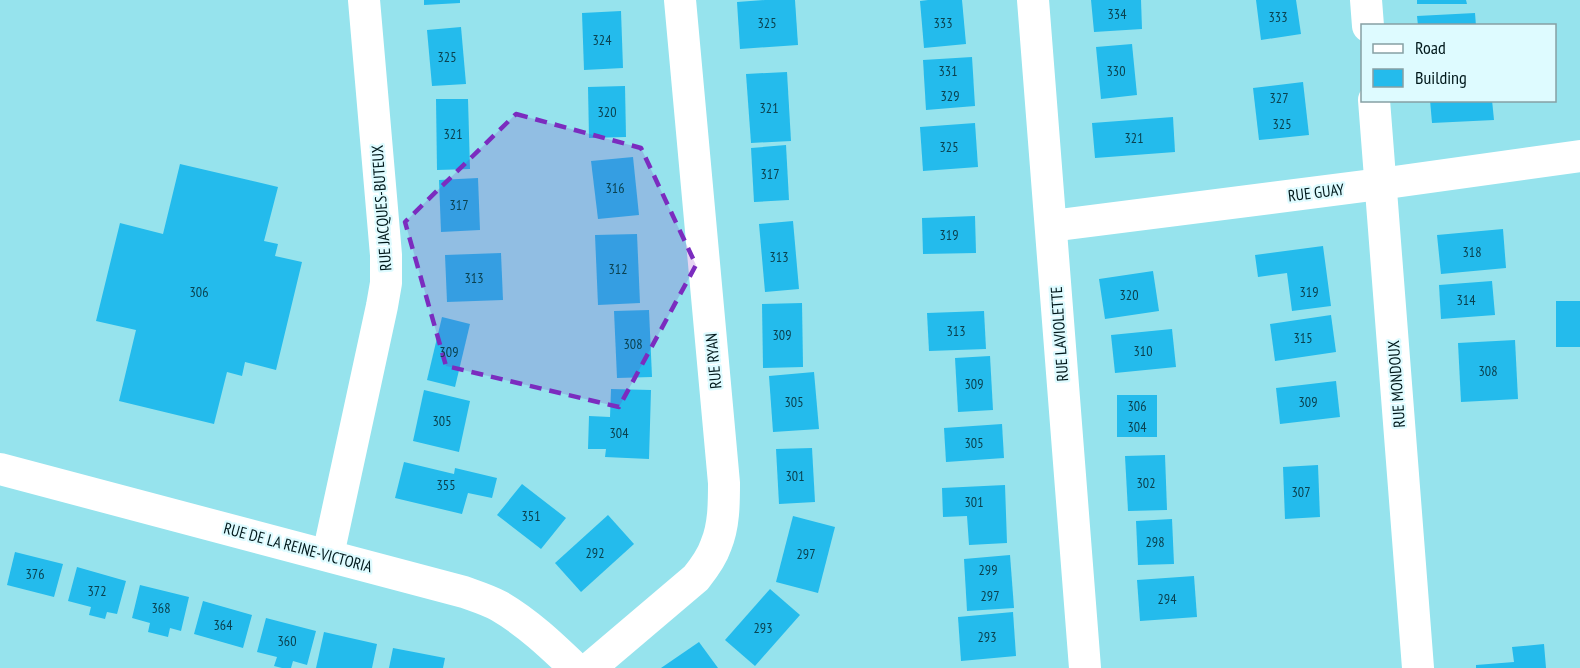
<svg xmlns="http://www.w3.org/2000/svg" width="1580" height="668" viewBox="0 0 1580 668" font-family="'PT Sans Narrow',sans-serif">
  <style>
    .building { fill: #24bbec }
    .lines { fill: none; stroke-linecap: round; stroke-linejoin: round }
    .minor { stroke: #fff; stroke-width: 32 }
    .marked { fill: #7b2cbf; fill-opacity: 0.2; stroke: #7b2cbf; stroke-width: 4.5; stroke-dasharray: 12 8; stroke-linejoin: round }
    .labels { text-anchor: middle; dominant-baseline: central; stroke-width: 4.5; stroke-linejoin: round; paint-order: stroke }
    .number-label { font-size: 14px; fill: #0a414f }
    .street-label { font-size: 16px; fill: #01181b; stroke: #defbff }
  </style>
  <rect width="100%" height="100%" fill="#96e3ed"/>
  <!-- building -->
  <g class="building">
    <polygon points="424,0 460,0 460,3 424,5"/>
    <polygon points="765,0 795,0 798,45 740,49 737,2"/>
    <polygon points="928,0 962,0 966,44 924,48 920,1"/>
    <polygon points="1091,0 1141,0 1142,29 1094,32"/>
    <polygon points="1256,0 1296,0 1301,34 1261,40"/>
    <polygon points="1417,0 1466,0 1467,4 1417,4"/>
    <polygon points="621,11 623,68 584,70 582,13"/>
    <polygon points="1475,13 1476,26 1418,26 1417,16"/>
    <polygon points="461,27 466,84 432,86 427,30"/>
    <polygon points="1132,44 1137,95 1101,99 1096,47"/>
    <polygon points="972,57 975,106 926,110 923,60"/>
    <polygon points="787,72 791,141 751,143 746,74"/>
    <polygon points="1303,82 1309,135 1259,140 1253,88"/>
    <polygon points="625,86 626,137 589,138 588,87"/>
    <polygon points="436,99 468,99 470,169 437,170"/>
    <polygon points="1430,100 1492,100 1494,120 1432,123"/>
    <polygon points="1173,117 1175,152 1095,158 1092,123"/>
    <polygon points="975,123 978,167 923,171 920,127"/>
    <polygon points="786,145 789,200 754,202 751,148"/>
    <polygon points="633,157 639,215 598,219 591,161"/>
    <polygon points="180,164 278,187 264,241 278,244 275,256 302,262 276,370 245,362 242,376 227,372 214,424 119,401 136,330 96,321 120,223 163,234"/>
    <polygon points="478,178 480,230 441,232 439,180"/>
    <polygon points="975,216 976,253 923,254 922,218"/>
    <polygon points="793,221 799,289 765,292 759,224"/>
    <polygon points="1503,229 1506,268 1441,274 1437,235"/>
    <polygon points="637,234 640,303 598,305 595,235"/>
    <polygon points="1323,246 1331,306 1292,311 1287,273 1258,277 1255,255"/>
    <polygon points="501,253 503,300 447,302 445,255"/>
    <polygon points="1153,271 1159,311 1105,319 1099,279"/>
    <polygon points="1492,281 1495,315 1441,319 1439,285"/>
    <rect x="1556" y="301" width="24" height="46"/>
    <polygon points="802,303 803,367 763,368 762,304"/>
    <polygon points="649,310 652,377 617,378 614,311"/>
    <polygon points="984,311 986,349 929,351 927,313"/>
    <polygon points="1331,315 1336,352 1275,361 1270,324"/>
    <polygon points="442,317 470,324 455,387 427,380"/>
    <polygon points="1172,329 1176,367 1115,373 1111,335"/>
    <polygon points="1515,340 1518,399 1461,402 1458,343"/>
    <polygon points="990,356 993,410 958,412 955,358"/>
    <polygon points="814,372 819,429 773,432 769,376"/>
    <polygon points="1336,381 1340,417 1280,424 1276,388"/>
    <polygon points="611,389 651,390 649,459 605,457 606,449 588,449 589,416 610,417"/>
    <polygon points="424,390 470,401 459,452 413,441"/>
    <rect x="1117" y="395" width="40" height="42"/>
    <polygon points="1002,424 1004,458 946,462 944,428"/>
    <polygon points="812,448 815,502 779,504 776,449"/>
    <polygon points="1165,455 1167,510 1128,511 1125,456"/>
    <polygon points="404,462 454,474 455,468 497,478 492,498 468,493 462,514 395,498"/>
    <polygon points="1318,465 1320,517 1285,519 1283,467"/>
    <polygon points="522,484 566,518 541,549 497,515"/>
    <polygon points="1005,485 1007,543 969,545 967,516 943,517 942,488"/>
    <polygon points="608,515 634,544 581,592 555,563"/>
    <polygon points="793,516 835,527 818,593 776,582"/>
    <polygon points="1172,519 1174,564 1138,565 1136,521"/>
    <polygon points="15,552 63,564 54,597 7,585"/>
    <polygon points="1010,555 1014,608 967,611 964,559"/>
    <polygon points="77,567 126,581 117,614 107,612 105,619 89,615 91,607 68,601"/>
    <polygon points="1194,576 1197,617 1140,621 1137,580"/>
    <polygon points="140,585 189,597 181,631 170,628 168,637 148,632 150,623 132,618"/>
    <polygon points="770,589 800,615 755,666 725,640"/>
    <polygon points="203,601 252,615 243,648 194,634"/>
    <polygon points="1013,612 1016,656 961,661 958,617"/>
    <polygon points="266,618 316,631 307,665 293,661 291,668 282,668 274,666 277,657 257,652"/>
    <polygon points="324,632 377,644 372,668 316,668"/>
    <polygon points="699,642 718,668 661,668"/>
    <polygon points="1544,644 1546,668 1476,668 1476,665 1514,662 1512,647"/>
    <polygon points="393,648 445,658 443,668 389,668"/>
  </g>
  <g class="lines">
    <!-- minor -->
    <g class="minor">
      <polyline points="1033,0 1085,668"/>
      <polyline points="1366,0 1368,26"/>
      <polyline points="1374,100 1418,668"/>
      <polyline points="1051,226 1380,184 1580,156"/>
      <path d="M0 469 464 592C475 596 488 600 499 606 528 623 551 645 575 668"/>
      <polyline points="328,555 382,306 386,283 386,255 364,0"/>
      <path d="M590 668 696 578C704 568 712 557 716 545 724 526 724 503 724 483L680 0"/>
    </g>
  </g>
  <!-- marked area -->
  <path class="marked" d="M516 114 641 148 696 265 619 407 446 366 405 222Z"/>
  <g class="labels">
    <!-- number labels -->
    <g class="number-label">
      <text x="1117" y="14">334</text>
      <text x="1278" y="17">333</text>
      <text x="767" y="23">325</text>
      <text x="943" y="23">333</text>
      <text x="602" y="40">324</text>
      <text x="447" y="57">325</text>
      <text x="948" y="71">331</text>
      <text x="1116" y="71">330</text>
      <text x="950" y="96">329</text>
      <text x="1279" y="98">327</text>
      <text x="769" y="108">321</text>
      <text x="607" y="112">320</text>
      <text x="1282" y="124">325</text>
      <text x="453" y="134">321</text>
      <text x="1134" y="138">321</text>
      <text x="949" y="147">325</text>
      <text x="770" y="174">317</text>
      <text x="615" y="188">316</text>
      <text x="459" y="205">317</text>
      <text x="949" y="235">319</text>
      <text x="1472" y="252">318</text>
      <text x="779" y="257">313</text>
      <text x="618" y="269">312</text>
      <text x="474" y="278">313</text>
      <text x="199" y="292">306</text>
      <text x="1309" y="292">319</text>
      <text x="1129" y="295">320</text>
      <text x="1466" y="300">314</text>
      <text x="956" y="331">313</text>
      <text x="782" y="335">309</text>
      <text x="1303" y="338">315</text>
      <text x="633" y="344">308</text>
      <text x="1143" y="351">310</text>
      <text x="449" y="352">309</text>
      <text x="1488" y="371">308</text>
      <text x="974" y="384">309</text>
      <text x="794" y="402">305</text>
      <text x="1308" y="402">309</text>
      <text x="1137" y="406">306</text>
      <text x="442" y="421">305</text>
      <text x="1137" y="427">304</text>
      <text x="619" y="433">304</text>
      <text x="974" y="443">305</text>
      <text x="795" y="476">301</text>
      <text x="1146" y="483">302</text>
      <text x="446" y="485">355</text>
      <text x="1301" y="492">307</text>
      <text x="974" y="502">301</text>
      <text x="531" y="516">351</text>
      <text x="1155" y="542">298</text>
      <text x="595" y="553">292</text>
      <text x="806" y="554">297</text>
      <text x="988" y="570">299</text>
      <text x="35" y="574">376</text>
      <text x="97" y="591">372</text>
      <text x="990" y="596">297</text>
      <text x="1167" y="599">294</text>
      <text x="161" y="608">368</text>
      <text x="223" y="625">364</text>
      <text x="763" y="628">293</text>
      <text x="987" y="637">293</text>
      <text x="287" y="641">360</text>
    </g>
    <!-- street labels -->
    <g class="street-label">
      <text transform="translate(1316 192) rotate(-7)">RUE GUAY</text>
      <text transform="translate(381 208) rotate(-94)">RUE JACQUES-BUTEUX</text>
      <text transform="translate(1059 334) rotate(-94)">RUE LAVIOLETTE</text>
      <text transform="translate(713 361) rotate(-95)">RUE RYAN</text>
      <text transform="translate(1396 384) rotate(-94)">RUE MONDOUX</text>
      <text transform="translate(298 547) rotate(15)">RUE DE LA REINE-VICTORIA</text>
    </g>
  </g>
  <!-- legend -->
  <rect x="1361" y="24" width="195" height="78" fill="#defbff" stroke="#86a0a4" stroke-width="1.5"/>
  <rect x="1373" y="44" width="30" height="9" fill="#ffffff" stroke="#86a0a4" stroke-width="1.5"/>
  <text x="1415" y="54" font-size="18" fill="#01181b">Road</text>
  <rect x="1373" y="69" width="30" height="18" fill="#24bbec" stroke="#86a0a4" stroke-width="1.5"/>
  <text x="1415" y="84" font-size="18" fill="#01181b">Building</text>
</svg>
